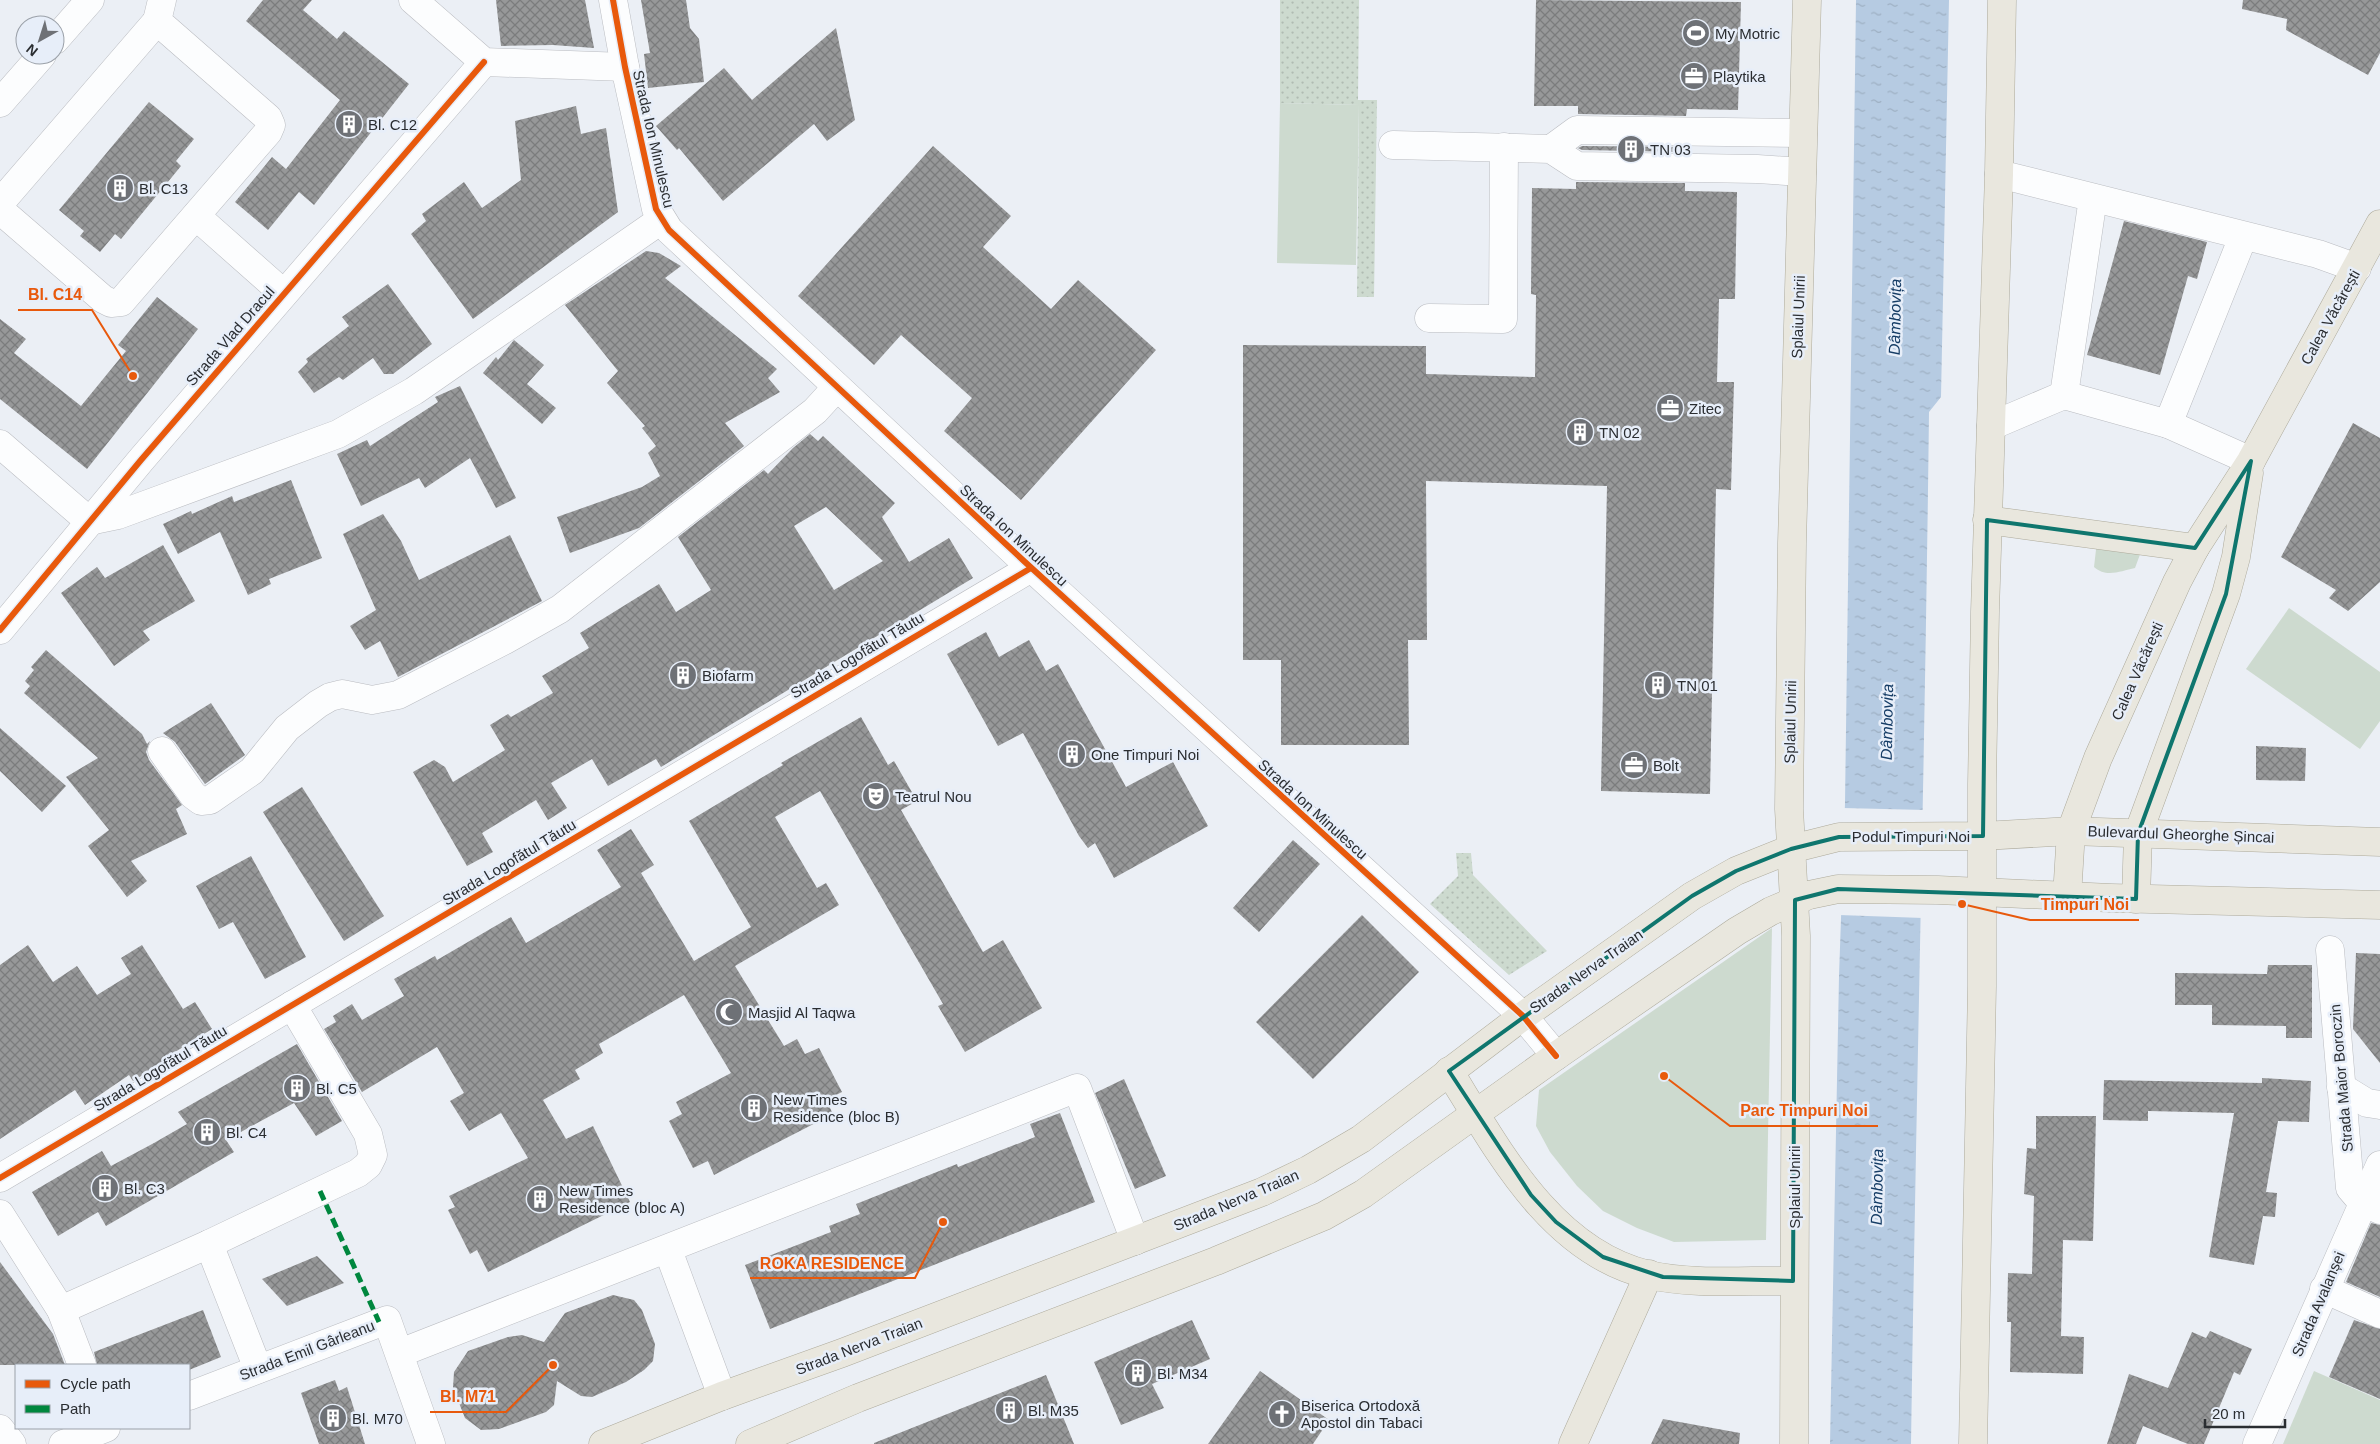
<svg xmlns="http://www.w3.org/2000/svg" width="2380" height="1444" viewBox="0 0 2380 1444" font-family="Helvetica,sans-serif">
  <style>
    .grass { fill: url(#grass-dots) }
    .park { fill: #cddacf }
    .water { fill: url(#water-ripples) }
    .pier { fill: #ebeff5 }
    .building { fill: url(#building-cross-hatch); fill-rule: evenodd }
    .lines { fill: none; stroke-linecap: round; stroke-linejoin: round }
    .minor-casing { stroke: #babcc1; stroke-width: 29 }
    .major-casing { stroke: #adaa9b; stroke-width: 29 }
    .minor { stroke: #fcfdfe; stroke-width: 28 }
    .major { stroke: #e9e7de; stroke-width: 28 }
    .quiet { stroke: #00873e; stroke-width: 5; stroke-dasharray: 10 5; stroke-linecap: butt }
    .cycleway-casing { stroke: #e7eef9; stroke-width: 9 }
    .cycleway { stroke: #e8590c; stroke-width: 6 }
    .marked { fill: none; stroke: #0f766e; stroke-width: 4; stroke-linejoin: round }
    .labels { text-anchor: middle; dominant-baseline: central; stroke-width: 5; stroke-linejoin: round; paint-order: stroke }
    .poi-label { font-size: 15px; fill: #2a2d31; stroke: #e7eef9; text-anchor: start }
    .street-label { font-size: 15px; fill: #2a2d31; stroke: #e7eef9 }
    .water-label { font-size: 16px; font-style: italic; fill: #163d66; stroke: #e7eef9 }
    .leader { fill: none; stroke: #e8590c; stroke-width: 2 }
    .callout-dot { fill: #e8590c; stroke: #e7eef9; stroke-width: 2 }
    .callout-label { font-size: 16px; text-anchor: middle; font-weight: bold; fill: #e8590c; stroke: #e7eef9; stroke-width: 5; stroke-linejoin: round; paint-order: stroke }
  </style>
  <defs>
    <pattern id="grass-dots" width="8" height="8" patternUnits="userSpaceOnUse" patternTransform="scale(1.25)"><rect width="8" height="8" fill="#cddacf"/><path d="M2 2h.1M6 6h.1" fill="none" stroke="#b0bbb2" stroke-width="1.8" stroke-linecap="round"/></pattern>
    <pattern id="water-ripples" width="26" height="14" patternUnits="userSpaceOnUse" patternTransform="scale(1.25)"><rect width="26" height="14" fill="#b6cbe2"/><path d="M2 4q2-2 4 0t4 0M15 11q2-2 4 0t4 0" fill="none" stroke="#9dafc2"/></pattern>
    <pattern id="building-cross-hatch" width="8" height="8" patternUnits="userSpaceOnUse" patternTransform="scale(1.25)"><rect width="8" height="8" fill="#979899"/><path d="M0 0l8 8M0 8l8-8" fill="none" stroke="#7b7c7d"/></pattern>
  </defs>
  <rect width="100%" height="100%" fill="#ebeff5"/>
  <!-- grass -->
  <g class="grass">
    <polygon points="1280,0 1359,0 1358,100 1377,100 1374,297 1357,297 1359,105 1280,103"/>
    <polygon points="1456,853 1471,853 1473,875 1547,951 1509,975 1430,904 1458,876"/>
  </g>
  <!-- park -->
  <g class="park">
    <polygon points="1280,103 1359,105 1356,265 1277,263"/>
    <path d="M2097 541 2142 549 2135 568C2121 571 2106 578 2094 567Z"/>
    <polygon points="2289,608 2380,672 2380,721 2360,749 2246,669"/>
    <polygon points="1772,928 1766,1240 1674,1242 1637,1228 1603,1211 1577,1186 1550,1152 1536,1126 1539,1090"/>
    <polygon points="2314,1371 2380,1400 2380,1444 2283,1444"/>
  </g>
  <!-- water -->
  <path class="water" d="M1856 0H1949L1941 397 1929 412C1925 756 1916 1100 1911 1444H1830L1839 976 1845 803Z"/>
  <!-- pier -->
  <polygon class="pier" points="1843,808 1926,810 1923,918 1839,915"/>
  <!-- building -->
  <g class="building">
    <polygon points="263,0 312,0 303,10 337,39 344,31 409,84 314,205 299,192 268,230 235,202 272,157 286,169 340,100 246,21"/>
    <polygon points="496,0 585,0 594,48 553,45 501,46"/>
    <polygon points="641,0 686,0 690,28 699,39 704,82 648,88 644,54 650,53"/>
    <polygon points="1536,0 1741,2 1738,110 1687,109 1686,116 1578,114 1578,106 1534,106"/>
    <polygon points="2243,0 2380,0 2380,53 2368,75 2286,30 2287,19 2242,9"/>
    <polygon points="836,28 855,120 827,141 814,124 723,201 679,148 677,150 656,126 724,68 752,100"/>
    <polygon points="149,102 194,139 176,161 181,166 121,239 115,234 100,252 80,236 84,231 59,210"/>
    <polygon points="576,106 581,134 606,128 618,212 473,319 411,234 426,221 422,214 464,182 482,208 521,180 515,121"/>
    <polygon points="933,146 1011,216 983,247 1051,309 1078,280 1156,350 1021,500 944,431 972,398 901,335 874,365 798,296"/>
    <polygon points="1582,146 1686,147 1686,152 1582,150 1578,148"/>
    <polygon points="1576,182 1685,183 1685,191 1737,192 1735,299 1719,299 1717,382 1734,382 1731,490 1716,489 1710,794 1601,791 1607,486 1426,481 1427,640 1408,640 1409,745 1281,745 1281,660 1243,660 1243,345 1426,346 1426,374 1535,377 1536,295 1531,294 1532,188 1576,189"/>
    <polygon points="2124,221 2207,242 2197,279 2188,276 2160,375 2087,355"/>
    <polygon points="646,251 659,253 681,266 665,278 777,369 768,378 780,392 725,423 744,446 639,528 570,553 557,517 642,487 660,476 648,453 656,446 642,428 645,426 607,383 618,371 565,305"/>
    <polygon points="388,284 432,344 393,374 384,374 373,358 343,380 339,377 314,393 298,372 308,362 306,359 349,326 342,317"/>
    <polygon points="157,297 198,329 87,469 0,399 0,319 26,339 14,353 81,406 126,351 118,345"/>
    <polygon points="514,340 544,365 527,384 556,408 542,424 483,373 496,357 498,360"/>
    <polygon points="460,386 516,498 496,508 470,458 425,488 419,478 361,506 337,454 367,440 370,446 438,402 435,397"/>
    <polygon points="2353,423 2380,438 2380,582 2348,611 2329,598 2336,590 2281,557"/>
    <path d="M810 434 818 441 823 436 895 503 882 517 909 562 949 538 973 578 661 767 656 759 608 786 592 759 551 783 567 808 548 820 536 800 482 833 493 852 467 866 413 772 434 760 445 767 453 782 505 750 490 725 508 714 511 717 553 693 542 676 589 648 580 633 659 584 676 612 711 590 678 537 764 470 768 474 793 448ZM826 507 883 561 834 590 794 526Z"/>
    <polygon points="291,480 322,558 269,579 271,584 248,595 220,532 178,554 163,524 191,511 192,514 232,496 234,502"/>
    <polygon points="383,514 401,541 419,580 510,535 542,601 398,677 380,641 365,650 350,626 376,610 343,534"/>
    <polygon points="163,545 195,601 143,631 150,640 114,666 61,593 97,567 105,578"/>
    <polygon points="986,632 999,657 1029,640 1046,671 1058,664 1126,787 1173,762 1208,826 1114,878 1095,843 1088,848 1079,836 1023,733 998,746 947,654"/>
    <polygon points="46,650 142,734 147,744 150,741 146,752 149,760 182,805 176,809 187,834 131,861 147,881 127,897 88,846 109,830 66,777 98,758 24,693 30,686 25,681 34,670 31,667"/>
    <polygon points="211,703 245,755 205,784 175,742 163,733"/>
    <polygon points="861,717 888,765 894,761 917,801 901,810 983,952 1003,940 1042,1008 965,1052 938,1006 943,1004 820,791 775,817 817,888 826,883 839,905 735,966 784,1046 797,1039 805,1054 819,1048 842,1092 826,1100 833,1114 714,1175 708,1161 693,1168 669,1121 682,1114 676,1102 731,1073 684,995 599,1044 603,1053 575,1070 580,1079 543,1100 566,1139 593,1126 630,1202 488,1272 477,1250 470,1254 448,1210 455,1207 449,1196 528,1158 501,1113 469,1131 450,1101 464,1093 437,1047 362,1092 324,1029 336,1022 333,1016 352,1004 362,1020 404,996 394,979 435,956 437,960 511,917 526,943 621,887 597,850 631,829 654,865 641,873 694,961 751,927 689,821 783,765 781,763"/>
    <polygon points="0,728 66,786 42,812 0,771"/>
    <polygon points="2256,746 2306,748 2305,781 2256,780"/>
    <polygon points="302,787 384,916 344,941 263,812"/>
    <polygon points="1293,840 1320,864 1259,932 1233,908"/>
    <polygon points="251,856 306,957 265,979 233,922 219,929 196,886"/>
    <polygon points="1362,915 1419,972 1313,1079 1256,1022"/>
    <polygon points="28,945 53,982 77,966 97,995 131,974 121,958 142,945 183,1009 195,1002 212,1029 175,1052 177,1054 133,1081 129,1075 85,1105 75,1090 0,1139 0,965"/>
    <polygon points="2356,953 2380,954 2380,1063 2353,1029"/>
    <polygon points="2268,965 2312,965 2312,1038 2286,1038 2286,1026 2212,1025 2212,1005 2175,1005 2175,973 2267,974"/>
    <polygon points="297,1044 342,1121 316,1136 294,1103 226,1140 234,1152 106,1226 98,1212 58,1236 32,1192 102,1151 111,1166 154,1143 187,1124 178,1112"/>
    <polygon points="2262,1078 2311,1081 2309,1122 2278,1121 2266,1192 2277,1193 2275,1217 2263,1216 2254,1265 2209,1257 2234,1113 2148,1111 2148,1121 2103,1120 2104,1080 2262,1083"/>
    <polygon points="1124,1079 1166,1176 1135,1189 1095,1093"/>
    <polygon points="1060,1113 1095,1202 770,1329 745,1265 831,1232 829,1226 860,1214 856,1204 957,1164 958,1167 1035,1137 1030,1124"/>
    <polygon points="2036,1116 2096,1116 2093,1241 2063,1240 2061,1336 2084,1337 2083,1374 2010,1372 2011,1322 2007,1322 2008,1273 2032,1274 2034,1196 2024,1194 2027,1148 2036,1149"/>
    <polygon points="2371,1223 2380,1225 2380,1297 2346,1282"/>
    <polygon points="317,1256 344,1283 287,1306 262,1279"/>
    <polygon points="0,1262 53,1334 65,1365 0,1365"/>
    <polygon points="613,1295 634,1300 642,1310 655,1344 653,1361 644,1370 626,1382 592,1397 581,1396 557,1381 554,1405 546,1412 499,1429 481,1430 465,1418 453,1388 454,1372 468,1351 508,1337 522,1335 544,1342 565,1313"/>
    <polygon points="203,1310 221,1357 189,1370 189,1365 97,1365 94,1352"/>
    <polygon points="1192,1320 1210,1359 1152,1384 1164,1408 1121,1425 1094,1362"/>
    <polygon points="2354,1320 2380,1329 2380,1399 2329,1377"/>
    <polygon points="2210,1331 2252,1349 2240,1375 2234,1372 2204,1444 2188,1444 2143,1426 2136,1444 2107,1444 2129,1374 2168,1388 2192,1332 2206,1338"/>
    <polygon points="1260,1371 1329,1420 1313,1444 1208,1444"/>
    <polygon points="1046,1375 1074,1444 874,1444 874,1443"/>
    <polygon points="335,1380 339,1391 347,1387 365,1444 319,1444 301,1393"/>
    <polygon points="1663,1419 1740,1433 1739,1444 1651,1444"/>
  </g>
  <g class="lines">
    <!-- minor casing -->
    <g class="minor-casing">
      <g id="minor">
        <polyline points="413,0 484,62 625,67"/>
        <polyline points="613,0 625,67 656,209 669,230 1025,562 1523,1016 1556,1056"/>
        <polyline points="55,40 90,0"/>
        <polyline points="0,103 42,55"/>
        <polyline points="1393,145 1551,149 1577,166 1757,169 1802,172"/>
        <polyline points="1551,149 1577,130 1803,133"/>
        <polyline points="1999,174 2318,254 2357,268"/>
        <polyline points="0,203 157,21"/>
        <polyline points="0,210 103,299 111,303 121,302 268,132 271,125 268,118 157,21 162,0"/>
        <polyline points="196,216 283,293"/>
        <polyline points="1429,318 1503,319 1504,147"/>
        <polyline points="2064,395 2093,198"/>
        <polyline points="2168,424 2243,237"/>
        <polyline points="1991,426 2064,395 2168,424 2251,461"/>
        <polyline points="0,444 89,521"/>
        <polyline points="89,521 118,515 338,434 414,391 661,220"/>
        <polyline points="0,630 141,460 484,62"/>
        <polyline points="162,751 193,795 201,801 210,800 252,771 287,728 318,704 330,697 342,694 372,700 398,695 505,640 560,609 815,411 836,388"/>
        <polyline points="2330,950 2350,1188 2362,1202 2380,1210"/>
        <polyline points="2341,1087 2367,1103 2380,1105"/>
        <polyline points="0,1178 1031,568"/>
        <polyline points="0,1214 61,1310 82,1365"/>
        <polyline points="209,1244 258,1369"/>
        <polyline points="668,1250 722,1396"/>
        <polyline points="2324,1289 2380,1314"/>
        <polyline points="61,1310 209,1244 358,1173 368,1165 373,1155 368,1134 292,1005"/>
        <polyline points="400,1353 1077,1088 1135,1241"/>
        <polyline points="189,1396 387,1320 431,1444"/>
        <polyline points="0,1429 12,1444"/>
        <polyline points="63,1444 106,1428"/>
        <polyline points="2257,1444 2380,1165"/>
      </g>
    </g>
    <!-- major casing -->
    <g class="major-casing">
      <g id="major">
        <polyline points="1987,520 2195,548"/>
        <polyline points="2067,897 2071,831 2098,758 2177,582 2195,548 2251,461 2380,224"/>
        <polyline points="2136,899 2138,834 2226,594 2236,557 2249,473"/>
        <path d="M1449 1071C1498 1150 1551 1252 1649 1275 1694 1285 1747 1280 1793 1281"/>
        <polyline points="603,1444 722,1396 842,1353 1262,1192 1308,1170 1361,1139 1523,1016 1692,896 1736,871 1791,849 1839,837 1983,836 2071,831 2380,842"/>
        <polyline points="750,1444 858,1398 1216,1261 1324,1216 1363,1194 1556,1056 1737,931 1771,911 1809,895 1838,889 1938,890 2111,898 2380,905"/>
        <polyline points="1573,1444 1649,1274"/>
        <polyline points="1794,1444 1796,936 1789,809 1792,543 1807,0"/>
        <polyline points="1973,1444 1982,986 1982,784 1985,612 1999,174 2002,0"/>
      </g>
    </g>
    <!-- minor -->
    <use href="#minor" class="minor"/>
    <!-- major -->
    <use href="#major" class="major"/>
    <!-- quiet -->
    <polyline class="quiet" points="320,1191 379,1322"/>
    <!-- cycleway casing -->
    <g class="cycleway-casing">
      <g id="cycleway">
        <polyline points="613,0 625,67 656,209 669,230 1025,562 1523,1016 1556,1056"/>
        <polyline points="0,630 141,460 484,62"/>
        <polyline points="0,1178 1031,568"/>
      </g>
    </g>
    <!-- cycleway -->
    <use href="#cycleway" class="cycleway"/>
  </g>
  <!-- marked area -->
  <path class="marked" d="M2251 461 2226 594 2138 834 2136 899 1838 889 1795 900 1793 1281 1663 1277 1603 1257 1556 1222 1531 1195 1449 1071 1692 896 1736 871 1791 849 1839 837 1983 836 1987 520 2195 548Z"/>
  <!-- icons -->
  <defs>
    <g id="stadium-disc" transform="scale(1.4375)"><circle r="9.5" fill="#6e7176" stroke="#e7eef9"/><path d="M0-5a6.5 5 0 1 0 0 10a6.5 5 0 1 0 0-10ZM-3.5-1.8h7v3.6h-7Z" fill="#fff"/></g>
    <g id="office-disc" transform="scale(1.4375)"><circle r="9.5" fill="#6e7176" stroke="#e7eef9"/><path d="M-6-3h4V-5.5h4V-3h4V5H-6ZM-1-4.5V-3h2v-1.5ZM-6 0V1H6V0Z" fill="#fff"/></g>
    <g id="building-disc" transform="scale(1.4375)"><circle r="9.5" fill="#6e7176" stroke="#e7eef9"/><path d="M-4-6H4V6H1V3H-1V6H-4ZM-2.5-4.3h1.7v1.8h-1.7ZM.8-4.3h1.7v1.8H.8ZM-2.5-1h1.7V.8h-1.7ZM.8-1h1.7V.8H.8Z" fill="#fff"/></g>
    <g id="theatre-disc" transform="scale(1.4375)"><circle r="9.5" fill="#6e7176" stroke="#e7eef9"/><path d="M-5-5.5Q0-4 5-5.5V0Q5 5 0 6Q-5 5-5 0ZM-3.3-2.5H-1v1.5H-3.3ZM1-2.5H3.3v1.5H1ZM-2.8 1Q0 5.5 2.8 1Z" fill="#fff"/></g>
    <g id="mosque-disc" transform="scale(1.4375)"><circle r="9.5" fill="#6e7176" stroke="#e7eef9"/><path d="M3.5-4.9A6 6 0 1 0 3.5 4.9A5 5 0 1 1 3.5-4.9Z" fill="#fff"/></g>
    <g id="church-disc" transform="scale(1.4375)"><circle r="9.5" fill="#6e7176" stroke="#e7eef9"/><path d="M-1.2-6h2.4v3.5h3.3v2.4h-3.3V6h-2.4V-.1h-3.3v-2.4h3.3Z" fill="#fff"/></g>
  </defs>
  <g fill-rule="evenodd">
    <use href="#stadium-disc" x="1696" y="33"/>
    <use href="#office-disc" x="1694" y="76"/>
    <use href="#building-disc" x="349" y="124"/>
    <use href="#building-disc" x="1631" y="149"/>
    <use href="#building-disc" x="120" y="188"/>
    <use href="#office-disc" x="1670" y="408"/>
    <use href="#building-disc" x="1580" y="432"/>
    <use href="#building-disc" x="683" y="675"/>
    <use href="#building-disc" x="1658" y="685"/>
    <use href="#building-disc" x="1072" y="754"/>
    <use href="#office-disc" x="1634" y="765"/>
    <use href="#theatre-disc" x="876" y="796"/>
    <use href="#mosque-disc" x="729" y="1012"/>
    <use href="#building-disc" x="297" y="1088"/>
    <use href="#building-disc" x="754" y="1108"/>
    <use href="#building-disc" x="207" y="1132"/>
    <use href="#building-disc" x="105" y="1188"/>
    <use href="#building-disc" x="540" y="1199"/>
    <use href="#building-disc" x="1138" y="1373"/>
    <use href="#building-disc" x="1009" y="1410"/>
    <use href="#church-disc" x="1282" y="1414"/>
    <use href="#building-disc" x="333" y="1418"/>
  </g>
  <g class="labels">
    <!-- poi labels -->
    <g class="poi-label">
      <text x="1715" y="33">My Motric</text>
      <text x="1713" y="76">Playtika</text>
      <text x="368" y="124">Bl. C12</text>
      <text x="1650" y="149">TN 03</text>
      <text x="139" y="188">Bl. C13</text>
      <text x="1689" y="408">Zitec</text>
      <text x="1599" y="432">TN 02</text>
      <text x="702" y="675">Biofarm</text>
      <text x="1677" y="685">TN 01</text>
      <text x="1091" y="754">One Timpuri Noi</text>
      <text x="1653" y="765">Bolt</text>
      <text x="895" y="796">Teatrul Nou</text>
      <text x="748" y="1012">Masjid Al Taqwa</text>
      <text x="316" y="1088">Bl. C5</text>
      <text x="773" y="1099">New Times<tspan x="773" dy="17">Residence (bloc B)</tspan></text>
      <text x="226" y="1132">Bl. C4</text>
      <text x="124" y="1188">Bl. C3</text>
      <text x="559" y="1190">New Times<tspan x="559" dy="17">Residence (bloc A)</tspan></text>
      <text x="1157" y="1373">Bl. M34</text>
      <text x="1301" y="1405">Biserica Ortodoxă<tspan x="1301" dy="17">Apostol din Tabaci</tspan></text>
      <text x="1028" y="1410">Bl. M35</text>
      <text x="352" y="1418">Bl. M70</text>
    </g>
    <!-- street labels -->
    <g class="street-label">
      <text transform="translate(654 139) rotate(77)">Strada Ion Minulescu</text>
      <text transform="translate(1798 317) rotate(-88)">Splaiul Unirii</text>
      <text transform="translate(2330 317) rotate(-61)">Calea Văcărești</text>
      <text transform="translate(230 336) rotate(-49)">Strada Vlad Dracul</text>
      <text transform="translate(1014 535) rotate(43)">Strada Ion Minulescu</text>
      <text transform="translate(857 655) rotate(-31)">Strada Logofătul Tăutu</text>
      <text transform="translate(2137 671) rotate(-66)">Calea Văcărești</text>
      <text transform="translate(1790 722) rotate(-89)">Splaiul Unirii</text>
      <text transform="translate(1313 809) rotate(42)">Strada Ion Minulescu</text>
      <text transform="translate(2181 834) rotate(2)">Bulevardul Gheorghe Șincai</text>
      <text x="1911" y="836">Podul Timpuri Noi</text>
      <text transform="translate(509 862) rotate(-31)">Strada Logofătul Tăutu</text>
      <text transform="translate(1586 971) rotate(-35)">Strada Nerva Traian</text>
      <text transform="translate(160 1068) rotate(-31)">Strada Logofătul Tăutu</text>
      <text transform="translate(2341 1078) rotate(-95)">Strada Maior Boroczin</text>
      <text transform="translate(1794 1187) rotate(-90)">Splaiul Unirii</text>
      <text transform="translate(1236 1200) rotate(-23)">Strada Nerva Traian</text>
      <text transform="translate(2318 1304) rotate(-67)">Strada Avalanșei</text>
      <text transform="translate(859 1346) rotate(-21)">Strada Nerva Traian</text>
      <text transform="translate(307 1350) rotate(-21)">Strada Emil Gârleanu</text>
    </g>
    <!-- water labels -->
    <g class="water-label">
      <text transform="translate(1895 317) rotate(-89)">Dâmbovița</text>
      <text transform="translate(1887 722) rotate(-89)">Dâmbovița</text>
      <text transform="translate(1877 1187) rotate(-89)">Dâmbovița</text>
    </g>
  </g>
  <!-- callouts -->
  <path class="leader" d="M133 376L92 310H18M1962 904L2030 920H2139M1664 1076L1730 1126H1878M943 1222L915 1278H750M553 1365L506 1412H430"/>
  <g class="callout-dot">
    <circle cx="133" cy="376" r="5"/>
    <circle cx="1962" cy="904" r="5"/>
    <circle cx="1664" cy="1076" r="5"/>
    <circle cx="943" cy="1222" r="5"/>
    <circle cx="553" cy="1365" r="5"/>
  </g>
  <g class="callout-label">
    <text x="55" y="300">Bl. C14</text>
    <text x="2085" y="910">Timpuri Noi</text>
    <text x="1804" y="1116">Parc Timpuri Noi</text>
    <text x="832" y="1269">ROKA RESIDENCE</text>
    <text x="468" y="1402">Bl. M71</text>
  </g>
  <!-- legend -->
  <rect x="15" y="1364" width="175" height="65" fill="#e7eef9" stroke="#9ba1a9"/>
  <rect x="25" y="1380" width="25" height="8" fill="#e8590c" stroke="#9ba1a9"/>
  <text x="60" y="1389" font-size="15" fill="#2a2d31">Cycle path</text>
  <rect x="25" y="1405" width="25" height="8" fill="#00873e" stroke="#9ba1a9"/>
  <text x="60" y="1414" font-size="15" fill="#2a2d31">Path</text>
  <!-- north arrow -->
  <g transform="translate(40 40) rotate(219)"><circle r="24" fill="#e7eef9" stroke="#9ba1a9"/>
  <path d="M0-4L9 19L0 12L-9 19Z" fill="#6e7176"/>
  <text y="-8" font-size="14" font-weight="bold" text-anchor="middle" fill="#2a2d31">N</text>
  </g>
  <!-- scale -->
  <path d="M2205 1419v8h80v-8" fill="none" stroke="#2a2d31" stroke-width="2.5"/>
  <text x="2212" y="1419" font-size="15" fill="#2a2d31" stroke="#e7eef9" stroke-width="4" paint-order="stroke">20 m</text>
</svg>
